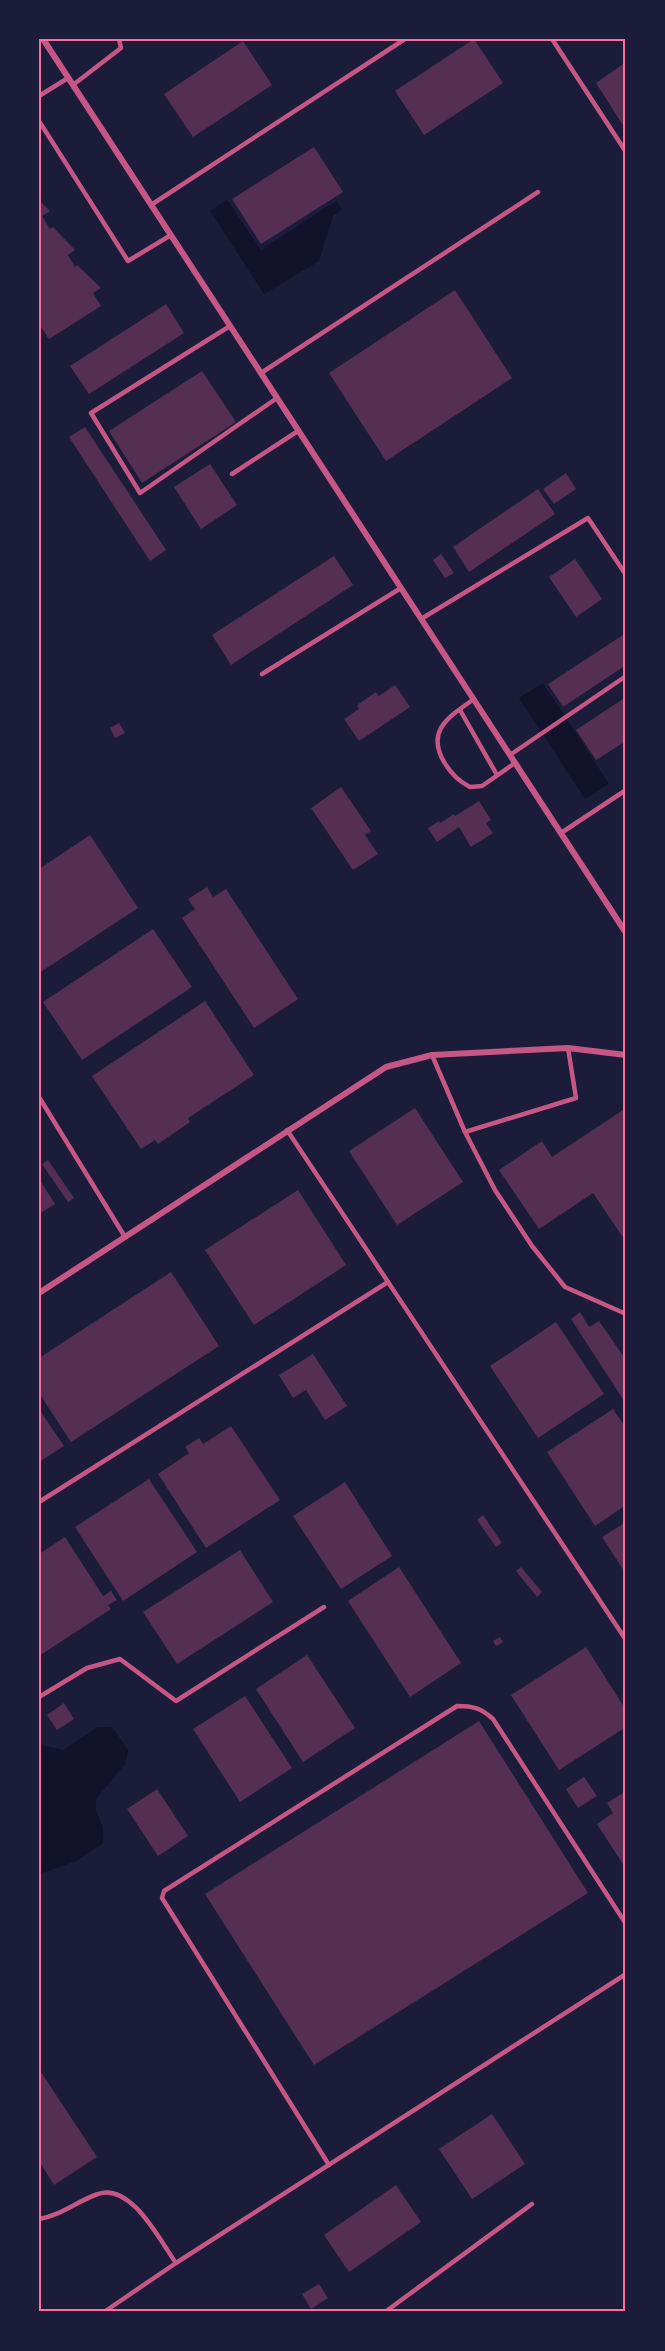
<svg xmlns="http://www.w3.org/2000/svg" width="665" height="2351" viewBox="0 0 665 2351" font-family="'Archivo Narrow',sans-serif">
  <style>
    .water { fill: #12122b }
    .building { fill: #542f53 }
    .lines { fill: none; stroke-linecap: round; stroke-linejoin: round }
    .service { stroke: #c65784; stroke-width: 4.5 }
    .minor { stroke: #c65784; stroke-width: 6 }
    .neatline { fill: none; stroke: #ff6b9d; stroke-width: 2 }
  </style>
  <rect width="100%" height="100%" fill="#1b1b3a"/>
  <!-- water -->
  <g class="water">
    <polygon points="227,200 261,250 336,201 342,209 333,216 319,261 264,294 210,211"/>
    <polygon points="543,683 609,784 585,799 519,698"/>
    <polygon points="98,1727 112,1727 128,1750 125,1764 96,1799 96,1811 103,1827 103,1843 76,1861 39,1874 39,1747 40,1745 63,1750"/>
  </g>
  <!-- building -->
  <g class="building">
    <polygon points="474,39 503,83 424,135 395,91"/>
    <polygon points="243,41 272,85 193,137 164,94"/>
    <polygon points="626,62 626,130 596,83"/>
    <polygon points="314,147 343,192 261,244 232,199"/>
    <polygon points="39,200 50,211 42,216 50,229 53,227 75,250 68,255 75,267 77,265 101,288 93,293 101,306 49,339 39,324"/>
    <polygon points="455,290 512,378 386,461 329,373"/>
    <polygon points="166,304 184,333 89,394 70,366"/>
    <polygon points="202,371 236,422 142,483 109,431"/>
    <polygon points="85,427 166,550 150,561 69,437"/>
    <polygon points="210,464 237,505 201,529 174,487"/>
    <polygon points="566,473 576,489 554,504 543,489"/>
    <polygon points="538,489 555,514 469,572 453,547"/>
    <polygon points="441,554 454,573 445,578 433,560"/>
    <polygon points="334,556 353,585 231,665 212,635"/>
    <polygon points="575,559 602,599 576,617 549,577"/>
    <polygon points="626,633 626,665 563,707 548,684"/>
    <polygon points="395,685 410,707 359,741 344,719 359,709 357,705 376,692 379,696"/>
    <polygon points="626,697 626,741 596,760 576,730"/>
    <polygon points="119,723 125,733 115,738 110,728"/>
    <polygon points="341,787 371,831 365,835 378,854 353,870 311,808"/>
    <polygon points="479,801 491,820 486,823 493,833 471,847 459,827 437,842 428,828 439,821 440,823 454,814 455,816"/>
    <polygon points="90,835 138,908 39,973 39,869"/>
    <polygon points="207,887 213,897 226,889 298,999 254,1028 182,918 195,909 188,899"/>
    <polygon points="153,929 192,987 82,1060 43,1002"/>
    <polygon points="205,1001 254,1075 188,1118 190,1122 158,1144 155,1140 141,1149 92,1076"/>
    <polygon points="415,1108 463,1182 397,1225 349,1151"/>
    <polygon points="626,1108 626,1242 593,1193 539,1229 499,1170 542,1141 552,1157"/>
    <polygon points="48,1160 74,1198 68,1202 42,1164"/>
    <polygon points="39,1179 55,1204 39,1214"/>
    <polygon points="298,1190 346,1265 254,1325 205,1250"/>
    <polygon points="171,1272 219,1346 71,1442 39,1393 39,1358"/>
    <polygon points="580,1312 589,1327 599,1321 626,1360 626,1404 571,1319"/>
    <polygon points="556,1322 604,1394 538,1438 490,1366"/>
    <polygon points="313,1354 347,1406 325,1420 306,1390 293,1398 279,1375"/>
    <polygon points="39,1409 64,1446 39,1462"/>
    <polygon points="613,1409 626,1428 626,1505 595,1526 547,1452"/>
    <polygon points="231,1426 280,1500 206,1548 158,1474 189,1453 185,1447 199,1438 203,1444"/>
    <polygon points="149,1479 197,1552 123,1601 75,1527"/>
    <polygon points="345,1482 392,1556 341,1589 293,1516"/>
    <polygon points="483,1515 502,1543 496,1547 477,1520"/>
    <polygon points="626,1522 626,1574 602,1537"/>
    <polygon points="65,1537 103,1596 111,1591 117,1600 108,1605 111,1609 39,1656 39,1554"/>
    <polygon points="240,1550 273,1602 177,1664 143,1612"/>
    <polygon points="399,1567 461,1663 410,1697 348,1601"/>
    <polygon points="521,1567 542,1592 537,1597 516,1571"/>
    <polygon points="500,1637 503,1642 496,1646 493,1641"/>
    <polygon points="586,1647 626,1710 626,1727 559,1770 511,1695"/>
    <polygon points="307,1655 355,1728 303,1762 256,1689"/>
    <polygon points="245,1696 292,1768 240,1802 193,1729"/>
    <polygon points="64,1703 74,1719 57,1730 47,1715"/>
    <polygon points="479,1721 588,1893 314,2065 205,1894"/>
    <polygon points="584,1777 597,1796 578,1808 566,1789"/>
    <polygon points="157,1789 188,1836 158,1856 127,1809"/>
    <polygon points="626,1791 626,1869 597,1824 613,1813 607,1803"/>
    <polygon points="39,2069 97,2157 54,2185 39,2161"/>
    <polygon points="492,2114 525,2164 472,2199 439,2149"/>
    <polygon points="396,2185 421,2222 349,2272 324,2235"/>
    <polygon points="319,2284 328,2298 311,2309 302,2294"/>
  </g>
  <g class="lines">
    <!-- service -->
    <g class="service">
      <polyline points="552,39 626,152"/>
      <polyline points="73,85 121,48 119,39"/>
      <polyline points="39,96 68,78"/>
      <polyline points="39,121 128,261 171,235"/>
      <polyline points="151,205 405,39"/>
      <polyline points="230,326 91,413 140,493 277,398"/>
      <polyline points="261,373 538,192"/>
      <polyline points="232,474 298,431"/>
      <polyline points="421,619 588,518 626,575"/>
      <polyline points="262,674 401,588"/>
      <path d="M474 699C463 707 448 716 441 728 429 750 452 778 470 787L482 786 515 763"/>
      <polyline points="460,710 497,775"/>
      <polyline points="510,755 626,676"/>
      <polyline points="561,833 626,790"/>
      <polyline points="432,1055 465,1132 495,1190 532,1246 565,1287 626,1314"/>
      <polyline points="39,1097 125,1237"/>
      <polyline points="287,1130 626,1640"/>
      <polyline points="465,1132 576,1098 568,1048"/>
      <polyline points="39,1502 388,1282"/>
      <polyline points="39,1697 87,1668 120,1659 176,1701 324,1607"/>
      <path d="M329 2165 162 1898 164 1891 457 1706C473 1706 481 1708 493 1719L626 1924"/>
      <path d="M39 2219C62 2215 77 2201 98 2194 131 2182 160 2241 176 2263"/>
      <polyline points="104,2312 176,2263 626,1974"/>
      <polyline points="385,2312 532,2204"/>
    </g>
    <!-- minor -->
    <g class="minor">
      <polyline points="43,39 626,933"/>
      <polyline points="39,1293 386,1067 432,1055 568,1048 626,1055"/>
    </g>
  </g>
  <!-- border -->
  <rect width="665" height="2351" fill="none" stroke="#1b1b3a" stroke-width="81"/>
  <rect x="40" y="40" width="584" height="2270" class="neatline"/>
</svg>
